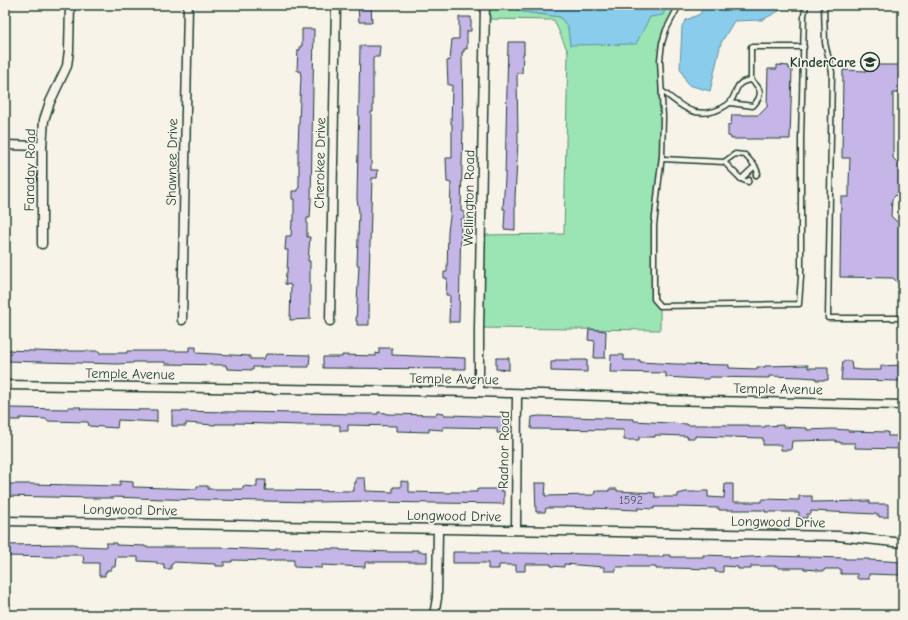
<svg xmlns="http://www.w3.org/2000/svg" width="908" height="620" viewBox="0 0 908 620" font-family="'Comic Neue',sans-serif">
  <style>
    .green { fill: #9be4b3; stroke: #5d9074 }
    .water { fill: #8acceb; stroke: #5f93a2 }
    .building { fill: #c5b6e7; stroke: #1f3d34 }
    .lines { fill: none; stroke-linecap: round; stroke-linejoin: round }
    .lane-casing { stroke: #1f3d34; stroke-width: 7 }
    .street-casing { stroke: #1f3d34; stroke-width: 11 }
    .lane { stroke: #f7f3e8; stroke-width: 4 }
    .street { stroke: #f7f3e8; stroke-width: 8 }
    .labels { text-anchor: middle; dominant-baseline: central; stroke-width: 3; stroke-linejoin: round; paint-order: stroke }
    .number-label { font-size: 12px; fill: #485b61 }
    .poi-label { font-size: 14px; font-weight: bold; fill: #1f3d34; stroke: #f7f3e8; text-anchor: end }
    .street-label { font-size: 14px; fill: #1f3d34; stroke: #f7f3e8 }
  </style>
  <rect width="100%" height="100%" fill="#f7f3e8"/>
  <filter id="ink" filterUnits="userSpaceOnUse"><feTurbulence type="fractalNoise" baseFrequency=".025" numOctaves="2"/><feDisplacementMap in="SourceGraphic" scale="8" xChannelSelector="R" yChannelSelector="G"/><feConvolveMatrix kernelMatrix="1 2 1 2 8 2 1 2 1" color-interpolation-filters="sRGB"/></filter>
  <g filter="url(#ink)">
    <!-- green -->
    <polygon class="green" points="485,5 518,5 517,11 560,17 568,27 570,44 650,17 666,8 664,5 679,5 666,31 660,60 663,117 654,226 654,299 660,306 660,330 479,328 481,235 564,234 568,52 554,20 485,19"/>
    <!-- water -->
    <g class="water">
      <polygon points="518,5 664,5 666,7 663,15 650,17 636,44 570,45 568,27 560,17 517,11"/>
      <polygon points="704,5 780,5 781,10 762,20 734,21 721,43 710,91 688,85 680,68 682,26 686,20 700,14"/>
    </g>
    <!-- building -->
    <g class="building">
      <polygon points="358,5 371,5 372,22 359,22"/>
      <polygon points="459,17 471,17 471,31 467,31 467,49 464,49 464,52 462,52 463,123 461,211 464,212 464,219 461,219 461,222 459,322 449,322 450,295 446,295 447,278 444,278 444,272 447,272 448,231 450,217 451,183 447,182 446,158 452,158 452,124 451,124 452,85 448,85 447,61 450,60 452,39 459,39"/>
      <polygon points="302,29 314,29 311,200 310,218 307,218 307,237 310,237 308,261 310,261 310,319 290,320 291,285 285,284 286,273 287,273 288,250 285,250 286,236 291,236 292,221 294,221 294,199 292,199 292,191 298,191 298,188 299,188 299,164 298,164 298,146 301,76 300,71 297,71 298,50 300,50 300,46 302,46"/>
      <polygon points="508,42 524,42 524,54 523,54 522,73 517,73 518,140 515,198 515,230 504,229 505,209 503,209 505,178"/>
      <polygon points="360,46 380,46 379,57 374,57 373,59 373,112 371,112 371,170 378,170 377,178 372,178 368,312 369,312 369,325 357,325 357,321 356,321 359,265 357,265 359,212 357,199"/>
      <polygon points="777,65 789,66 789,69 792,69 790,139 731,139 731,137 728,136 728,125 731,124 732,115 759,115 767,107 768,69 777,69"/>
      <polygon points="866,65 903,65 903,93 893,93 893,158 900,165 899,192 892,199 891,216 903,228 903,288 893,278 840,277 841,197 849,197 849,182 850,158 842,158 843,70 866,71"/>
      <polygon points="589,329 606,331 605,358 594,358 595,341 588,340"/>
      <polygon points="189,347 196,347 196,353 250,356 250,359 264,359 266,354 310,355 309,367 253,367 253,370 227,369 227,367 226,367 226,365 165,364 165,362 133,362 133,363 118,364 5,361 5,350 63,352 63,351 99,351 99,353 127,353 127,351 189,351"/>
      <polygon points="379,348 392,348 392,355 465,358 465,369 323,368 323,357 342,357 342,355 376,356 376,353 379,354"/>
      <polygon points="611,355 624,355 624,360 640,360 640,362 676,364 729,365 729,368 757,369 757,367 765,367 765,366 808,365 808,368 828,368 828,380 816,380 816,378 801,377 769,376 769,378 709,377 709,379 700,379 666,377 666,373 610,372"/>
      <polygon points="496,358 509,358 509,370 496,369"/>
      <polygon points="555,360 587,360 587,372 551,371 551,362 555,362"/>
      <polygon points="843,361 851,361 852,369 862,370 881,370 881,366 903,365 903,381 841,380"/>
      <polygon points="68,407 81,407 80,409 157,410 157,422 118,420 117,428 89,426 88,422 47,421 47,419 20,418 20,420 8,420 9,408 68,409"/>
      <polygon points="172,411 360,414 378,414 378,412 386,413 386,414 436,415 437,412 444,413 444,415 449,415 505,417 504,433 497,433 497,428 449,427 443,427 443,430 429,429 429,432 397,431 397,426 348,425 348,431 340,431 340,425 301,425 235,423 235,424 215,424 215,425 186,423 186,426 172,426"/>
      <polygon points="539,416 634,419 634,421 687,424 687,425 749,425 749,427 765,427 765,426 783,425 783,427 807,428 807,430 832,429 848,430 848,431 888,432 888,436 903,436 903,449 855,448 855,443 840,443 840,442 836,442 836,440 792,441 791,450 781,450 781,445 763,445 763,438 695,436 695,438 687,438 687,436 655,435 655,437 639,437 639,440 624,440 624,430 531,429 532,417"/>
      <polygon points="356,478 365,478 366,491 393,492 393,487 401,487 401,481 409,482 409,492 451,493 451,492 477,492 477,489 501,489 501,491 504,491 504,504 373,502 373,501 314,502 164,499 114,497 114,498 93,498 5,496 5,484 28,484 120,486 120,481 133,482 133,487 135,487 197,489 197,486 208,486 208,489 243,489 243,486 257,487 257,480 266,480 265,490 354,491 354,483 356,483"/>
      <polygon points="535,483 546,483 545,496 594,495 595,491 609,491 609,489 617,489 617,491 655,493 655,497 678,497 678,494 686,492 701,492 701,491 708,491 708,497 724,498 725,484 733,484 733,502 761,502 763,499 799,500 799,496 812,496 812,502 870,501 870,504 888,504 888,517 879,517 879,515 876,515 876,514 811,511 811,514 807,514 807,518 799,518 799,512 765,512 765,510 719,510 719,508 678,507 654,507 654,509 638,508 638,510 565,507 565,508 546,508 545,512 536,512"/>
      <polygon points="106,543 116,543 116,545 145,546 145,547 223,547 223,548 275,550 275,548 340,549 340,550 392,552 411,552 411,550 418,550 418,552 427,552 427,562 367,562 365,563 365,567 322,565 322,568 294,567 294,560 271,560 271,561 232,560 232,562 224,562 224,566 216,566 216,564 173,562 173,564 171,564 171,569 164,569 164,564 157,564 157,562 138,561 138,557 116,557 115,567 111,567 111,570 107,570 107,572 105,572 105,576 99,576 99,563 84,563 83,555 57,555 57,557 5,556 5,545 73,544 77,545 77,546 106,547"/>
      <polygon points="453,552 500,552 500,554 513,554 513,553 604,554 647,555 647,557 663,557 663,555 671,555 671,557 703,557 703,555 730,556 730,558 769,556 845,558 845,559 869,559 869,560 903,562 903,573 900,573 900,575 869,574 869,579 858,579 857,578 857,574 841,574 841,569 825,569 824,571 817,571 817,570 804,569 804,568 778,568 778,566 751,566 751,569 738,569 738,567 723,566 723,572 715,572 715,569 671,568 671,569 656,569 656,567 616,567 616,571 604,571 604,567 564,564 564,567 551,566 551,564 525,564 525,571 516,571 516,565 499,565 499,569 488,569 488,563 453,563"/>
    </g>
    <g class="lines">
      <!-- lane casing -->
      <g class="lane-casing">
        <g id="lane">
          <polyline points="679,5 666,30 662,43 660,60 663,117 662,156 658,188 654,226 654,299 660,306 799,304 801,277 801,139 804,15 806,5"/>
          <polyline points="824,5 825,43 832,72 828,318 903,318"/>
          <path d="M662 91C680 104 691 118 715 111 720 109 728 106 731 101 738 91 734 82 751 80V47H804"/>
          <path d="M730 103 753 106C763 95 762 89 751 80"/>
          <polyline points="662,159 724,162 735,154 745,155 755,166 741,179 724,162"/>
          <polyline points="755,166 758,173 756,175"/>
          <polyline points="741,179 748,182 749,180"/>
        </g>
      </g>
      <!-- street casing -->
      <g class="street-casing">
        <g id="street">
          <polyline points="5,145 42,146"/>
          <polyline points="42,244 42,146 44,120 50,102 67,66 69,50 70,5"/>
          <polyline points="182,320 188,5"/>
          <polyline points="330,321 336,5"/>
          <polyline points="5,385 479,392 632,397 660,400 903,405"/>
          <polyline points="479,392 479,328 485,5"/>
          <polyline points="5,521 838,536 903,543"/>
          <polyline points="516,530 517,394"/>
          <polyline points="434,615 437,598 438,529"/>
        </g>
      </g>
      <!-- lane -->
      <use href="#lane" class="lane"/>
      <!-- street -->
      <use href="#street" class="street"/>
    </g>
  </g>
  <!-- icons -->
  <defs>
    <g id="school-ring" transform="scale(1)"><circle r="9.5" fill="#f7f3e8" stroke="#1f3d34" stroke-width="1.5"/><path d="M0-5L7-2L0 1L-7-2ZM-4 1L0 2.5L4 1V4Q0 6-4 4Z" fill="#1f3d34"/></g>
  </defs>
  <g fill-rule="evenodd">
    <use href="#school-ring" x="870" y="62"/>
  </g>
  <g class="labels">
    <!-- number labels -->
    <g class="number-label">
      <text x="631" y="500">1592</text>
    </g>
    <!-- poi labels -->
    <g class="poi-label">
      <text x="856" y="62">KinderCare</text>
    </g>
    <!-- street labels -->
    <g class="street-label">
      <text transform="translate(172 162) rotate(-89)">Shawnee Drive</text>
      <text transform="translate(320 163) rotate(-89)">Cherokee Drive</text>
      <text transform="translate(30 170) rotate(-89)">Faraday Road</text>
      <text transform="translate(469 198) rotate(-89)">Wellington Road</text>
      <text transform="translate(130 374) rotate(1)">Temple Avenue</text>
      <text transform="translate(454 379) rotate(1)">Temple Avenue</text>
      <text transform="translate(778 389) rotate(1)">Temple Avenue</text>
      <text transform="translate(504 450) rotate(-89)">Radnor Road</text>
      <text transform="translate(130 510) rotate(1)">Longwood Drive</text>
      <text transform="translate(454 516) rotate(1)">Longwood Drive</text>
      <text transform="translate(778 522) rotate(1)">Longwood Drive</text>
    </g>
  </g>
  <!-- margin -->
  <rect width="908" height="620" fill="none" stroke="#f7f3e8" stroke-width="20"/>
  <rect x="10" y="10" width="888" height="600" fill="none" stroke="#1f3d34" stroke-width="1.5" filter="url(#ink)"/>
</svg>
